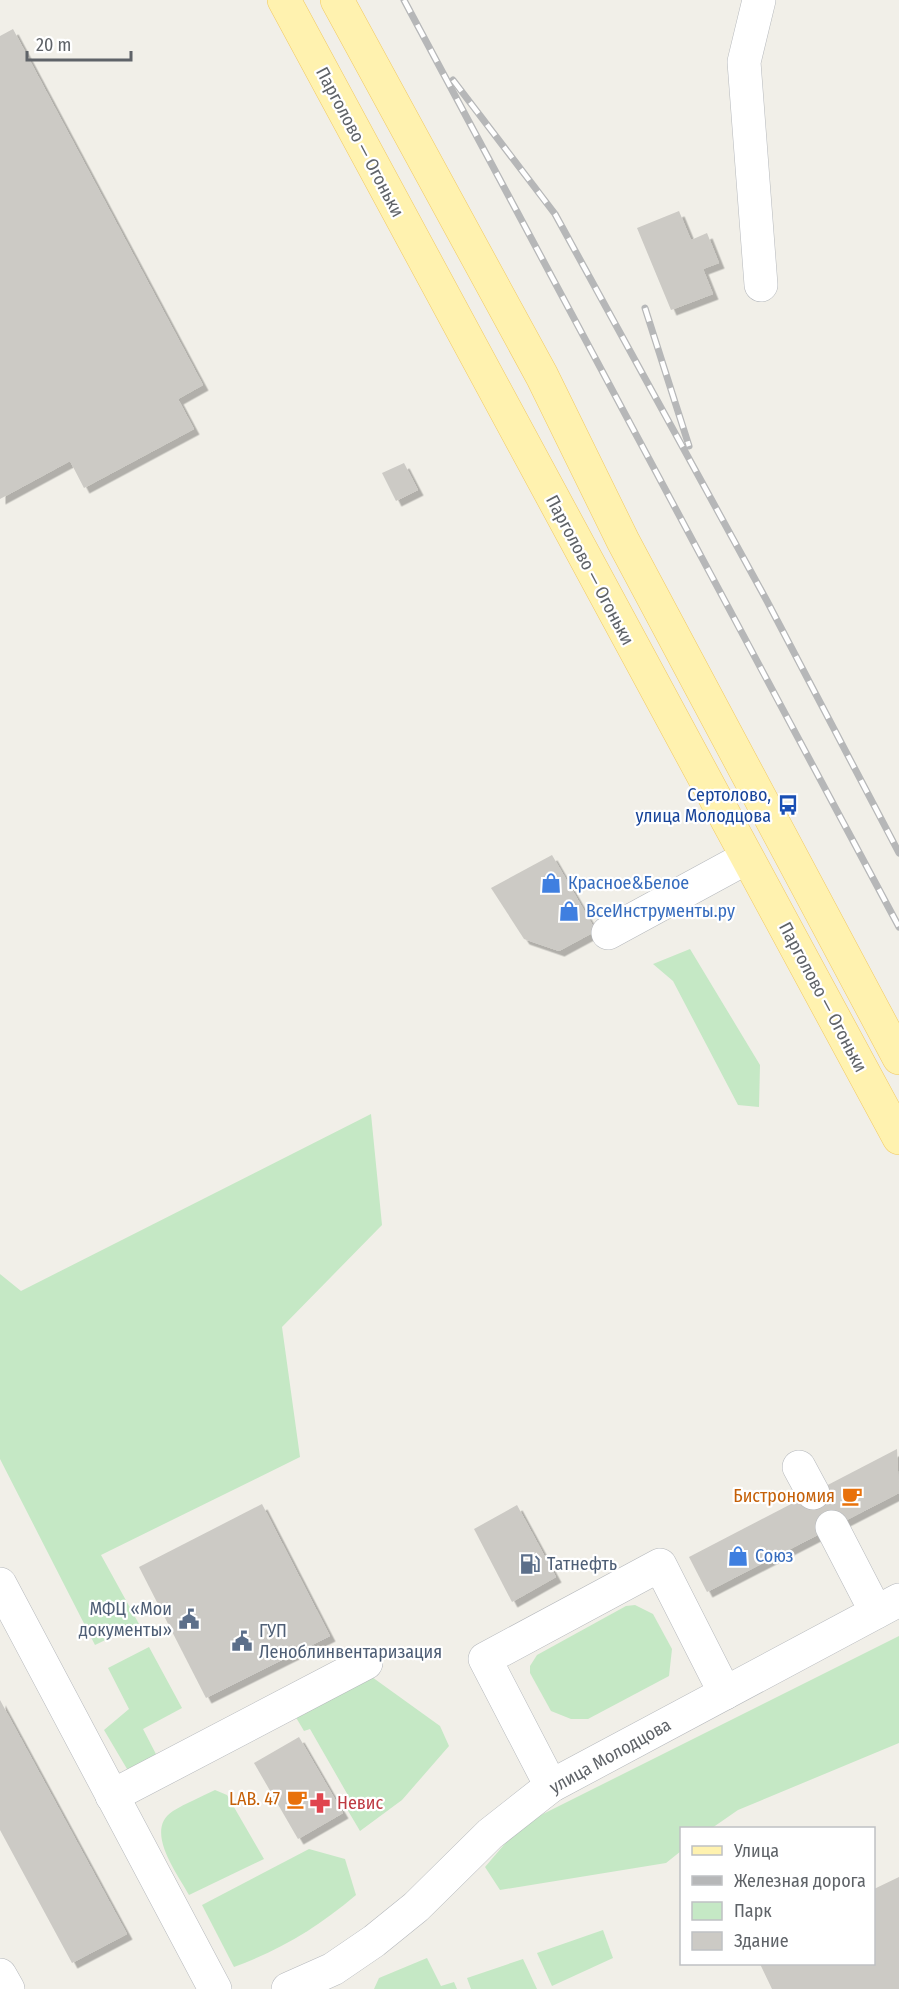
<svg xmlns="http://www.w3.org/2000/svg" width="899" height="1989" viewBox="0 0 899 1989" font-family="'Fira Sans Condensed',sans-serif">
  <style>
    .green { fill: #c5e8c5 }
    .building { fill: #cccac5; filter: url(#shadow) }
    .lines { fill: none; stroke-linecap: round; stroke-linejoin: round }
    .minor-casing { stroke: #b5b8bc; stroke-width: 34 }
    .major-casing { stroke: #f2c960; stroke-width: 34 }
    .minor { stroke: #fff; stroke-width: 33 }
    .major { stroke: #fff2af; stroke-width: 33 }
    .rail-casing { stroke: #b6b7b8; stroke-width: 7 }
    .rail { stroke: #fff; stroke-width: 4.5; stroke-dasharray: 14; stroke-linecap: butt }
    .labels { text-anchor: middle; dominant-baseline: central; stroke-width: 4.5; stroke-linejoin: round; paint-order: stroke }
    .street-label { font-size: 18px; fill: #5f6368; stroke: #fff }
    .transit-label { font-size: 18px; fill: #164399; stroke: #fff; text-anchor: end }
    .shop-label { font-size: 18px; fill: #366cbe; stroke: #fff; text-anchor: start }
    .food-label { font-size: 18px; fill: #c56008; stroke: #fff; text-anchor: end }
    .service-label { font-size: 18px; fill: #4e5e75; stroke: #fff; text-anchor: start }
    .health-label { font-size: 18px; fill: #be3a42; stroke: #fff; text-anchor: start }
  </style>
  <defs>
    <filter id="shadow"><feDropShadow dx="5.5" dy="5.5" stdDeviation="0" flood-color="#0004"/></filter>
  </defs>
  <rect width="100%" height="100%" fill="#f1efe8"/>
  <!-- green -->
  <g class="green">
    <polygon points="690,949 760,1065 759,1107 738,1105 673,981 653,964"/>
    <polygon points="371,1114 382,1225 282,1327 300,1457 101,1555 139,1624 95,1645 0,1459 0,1274 21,1291"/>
    <polygon points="635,1605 653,1614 672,1649 669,1676 588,1719 571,1719 551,1711 530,1673 530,1666 537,1655 626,1606"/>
    <polygon points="899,1636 899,1743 738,1810 712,1828 682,1828 681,1851 666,1863 500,1890 485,1867 521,1825"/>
    <polygon points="149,1647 182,1708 143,1729 158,1758 130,1774 104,1730 129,1709 108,1668"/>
    <polygon points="365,1672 440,1726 449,1746 402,1800 360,1831 347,1809 353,1804 310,1729 304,1731 291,1709"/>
    <path d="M215 1790 227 1795 264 1859 189 1895C178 1874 143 1830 173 1811 186 1803 201 1797 215 1790Z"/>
    <path d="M309 1849 345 1859 356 1895C317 1928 282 1949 234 1967L202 1905Z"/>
    <polygon points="603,1930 613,1958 552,1986 537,1953"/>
    <polygon points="427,1958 441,1986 454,1982 457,1989 374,1989 379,1978"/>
    <polygon points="523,1959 537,1989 471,1989 467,1978"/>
  </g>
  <!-- building -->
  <g class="building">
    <polygon points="13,29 203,385 178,399 194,429 84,488 70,461 0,499 0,36"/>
    <polygon points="679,211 691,240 707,233 719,263 703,269 713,294 671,310 637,228"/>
    <polygon points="404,463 418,490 396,501 382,473"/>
    <polygon points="552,855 596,931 559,951 524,939 491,888"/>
    <polygon points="897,1449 899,1493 707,1592 689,1557"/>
    <polygon points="262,1504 330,1636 206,1698 139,1567"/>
    <polygon points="517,1505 556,1577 512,1602 474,1529"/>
    <polygon points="0,1700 127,1934 72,1963 0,1830"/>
    <polygon points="299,1737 343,1813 298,1839 254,1763"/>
    <polygon points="899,1877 899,1989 772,1989 760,1964 874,1964 874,1889"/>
  </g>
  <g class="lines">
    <!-- minor casing -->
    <g class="minor-casing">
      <g id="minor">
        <polyline points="759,0 744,62 761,285"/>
        <polyline points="608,933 746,858"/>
        <polyline points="799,1467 813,1493"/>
        <polyline points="832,1527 876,1612"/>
        <polyline points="0,1584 215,1989"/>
        <polyline points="551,1786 485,1659 660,1565 725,1693"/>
        <polyline points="112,1796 366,1663"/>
        <polyline points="0,1975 8,1989"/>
        <polyline points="288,1989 333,1969 374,1941 416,1907 490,1834 551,1786 899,1600"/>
      </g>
    </g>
    <!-- major casing -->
    <g class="major-casing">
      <g id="major">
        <polyline points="284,0 899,1138"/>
        <polyline points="337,0 542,376 623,541 899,1058"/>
      </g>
    </g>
    <!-- minor -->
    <use href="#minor" class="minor"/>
    <!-- major -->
    <use href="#major" class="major"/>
    <!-- rail casing -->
    <g class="rail-casing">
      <g id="rail">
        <polyline points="404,0 899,927"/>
        <polyline points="453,80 555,214 767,601 899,853"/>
        <polyline points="645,308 689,446"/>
      </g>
    </g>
    <!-- rail -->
    <use href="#rail" class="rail"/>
  </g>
  <!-- icons -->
  <defs>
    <g id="bus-bare" transform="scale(1.62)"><path d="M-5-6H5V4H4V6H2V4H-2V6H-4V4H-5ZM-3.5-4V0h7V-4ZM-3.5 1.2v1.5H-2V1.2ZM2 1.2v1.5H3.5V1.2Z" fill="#1a4fb4" stroke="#fff" stroke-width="2.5" paint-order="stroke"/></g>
    <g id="shop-bare" transform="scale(1.62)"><path d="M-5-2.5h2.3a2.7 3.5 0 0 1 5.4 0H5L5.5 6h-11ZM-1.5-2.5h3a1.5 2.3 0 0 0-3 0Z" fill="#3f7fe0" stroke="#fff" stroke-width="2.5" paint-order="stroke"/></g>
    <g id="cafe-bare" transform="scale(1.62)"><path d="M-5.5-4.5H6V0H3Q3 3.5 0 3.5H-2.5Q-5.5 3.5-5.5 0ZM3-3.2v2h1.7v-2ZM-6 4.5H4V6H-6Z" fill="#e8710a" stroke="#fff" stroke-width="2.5" paint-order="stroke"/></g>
    <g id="fuel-bare" transform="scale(1.62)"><path d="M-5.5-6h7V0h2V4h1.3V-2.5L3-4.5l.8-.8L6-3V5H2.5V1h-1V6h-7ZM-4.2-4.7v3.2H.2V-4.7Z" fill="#5c6f8a" stroke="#fff" stroke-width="2.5" paint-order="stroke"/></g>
    <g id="civic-bare" transform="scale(1.62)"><path d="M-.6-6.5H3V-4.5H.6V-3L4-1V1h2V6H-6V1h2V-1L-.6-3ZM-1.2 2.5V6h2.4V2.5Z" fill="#5c6f8a" stroke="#fff" stroke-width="2.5" paint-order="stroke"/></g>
    <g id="pharmacy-bare" transform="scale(1.62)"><path d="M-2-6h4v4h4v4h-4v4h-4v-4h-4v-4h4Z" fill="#e0444e" stroke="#fff" stroke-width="2.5" paint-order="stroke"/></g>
  </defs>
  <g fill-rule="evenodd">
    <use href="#bus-bare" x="788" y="805"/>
    <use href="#shop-bare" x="551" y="883"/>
    <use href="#shop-bare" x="569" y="911"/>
    <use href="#cafe-bare" x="852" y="1496"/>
    <use href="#shop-bare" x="738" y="1556"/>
    <use href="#fuel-bare" x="530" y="1564"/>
    <use href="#civic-bare" x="189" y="1619"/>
    <use href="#civic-bare" x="242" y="1641"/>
    <use href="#cafe-bare" x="297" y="1799"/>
    <use href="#pharmacy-bare" x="320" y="1803"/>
  </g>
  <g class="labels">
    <!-- street labels -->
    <g class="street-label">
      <text transform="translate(360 142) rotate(62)">Парголово — Огоньки</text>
      <text transform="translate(590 570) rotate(62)">Парголово — Огоньки</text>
      <text transform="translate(823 997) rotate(62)">Парголово — Огоньки</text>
      <text transform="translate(610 1756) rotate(-29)">улица Молодцова</text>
    </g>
    <!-- transit labels -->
    <g class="transit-label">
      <text x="771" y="795">Сертолово,<tspan x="771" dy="21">улица Молодцова</tspan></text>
    </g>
    <!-- shop labels -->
    <g class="shop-label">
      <text x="568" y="883">Красное&amp;Белое</text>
      <text x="586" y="911">ВсеИнструменты.ру</text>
      <text x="755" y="1556">Союз</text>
    </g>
    <!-- food labels -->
    <g class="food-label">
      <text x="835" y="1496">Бистрономия</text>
      <text x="280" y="1799">LAB. 47</text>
    </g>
    <!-- service labels -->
    <g class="service-label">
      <text x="547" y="1564">Татнефть</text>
      <text x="172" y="1609" text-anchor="end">МФЦ «Мои<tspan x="172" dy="21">документы»</tspan></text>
      <text x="259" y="1631">ГУП<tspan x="259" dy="21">Леноблинвентаризация</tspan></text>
    </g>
    <!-- health labels -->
    <g class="health-label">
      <text x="337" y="1803">Невис</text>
    </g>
  </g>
  <!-- legend -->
  <rect x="680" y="1827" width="195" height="138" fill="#ffffff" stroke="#bfc1c3" stroke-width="1.5"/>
  <rect x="692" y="1846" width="30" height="9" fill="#fff2af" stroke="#bfc1c3" stroke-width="1.5"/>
  <text x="734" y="1857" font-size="18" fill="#5f6368">Улица</text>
  <rect x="692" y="1876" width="30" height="9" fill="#b6b7b8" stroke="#bfc1c3" stroke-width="1.5"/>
  <text x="734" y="1887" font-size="18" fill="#5f6368">Железная дорога</text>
  <rect x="692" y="1902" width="30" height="18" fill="#c5e8c5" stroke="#bfc1c3" stroke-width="1.5"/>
  <text x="734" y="1917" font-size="18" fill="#5f6368">Парк</text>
  <rect x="692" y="1932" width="30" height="18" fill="#cccac5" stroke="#bfc1c3" stroke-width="1.5"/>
  <text x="734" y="1947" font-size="18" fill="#5f6368">Здание</text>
  <!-- scale -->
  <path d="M27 51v9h104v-9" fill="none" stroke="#5f6368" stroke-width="3"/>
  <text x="36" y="51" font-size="18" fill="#5f6368" stroke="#ffffff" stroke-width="4.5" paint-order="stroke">20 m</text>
</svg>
